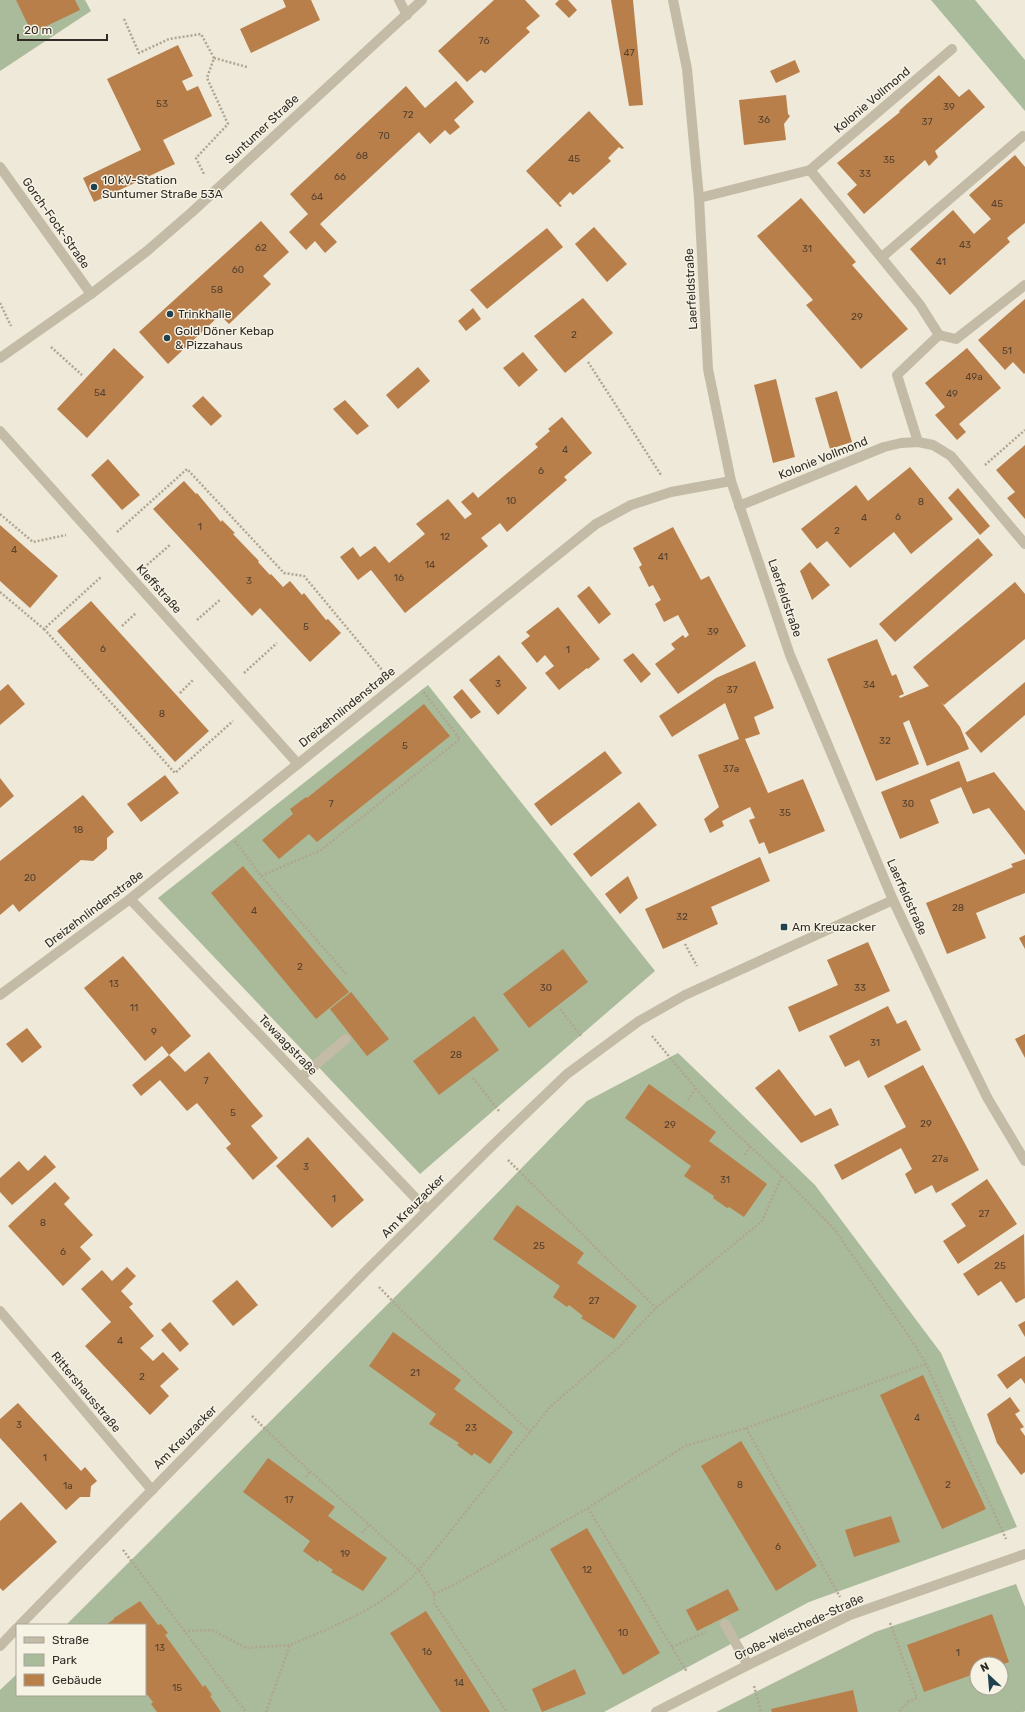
<svg xmlns="http://www.w3.org/2000/svg" width="1025" height="1712" viewBox="0 0 1025 1712" font-family="Rubik,sans-serif">
  <style>
    .green { fill: #a9bb9a; fill-rule: evenodd }
    .building { fill: #b97f4b }
    .lines { fill: none; stroke-linecap: round; stroke-linejoin: round }
    .path { stroke: #b0a591; stroke-width: 2.5; stroke-dasharray: 2 2; stroke-linecap: butt }
    .service { stroke: #c4bba6; stroke-width: 10 }
    .minor { stroke: #c4bba6; stroke-width: 10 }
    .poi-dot { fill: #20414e; stroke: #f6f2e4; stroke-width: 1.5 }
    .labels { text-anchor: middle; dominant-baseline: central; stroke-width: 3; stroke-linejoin: round; paint-order: stroke }
    .number-label { font-size: 10px; fill: #53412f }
    .street-label { font-size: 12px; fill: #312c26; stroke: #f6f2e4 }
    .poi-label { font-size: 12px; fill: #312c26; stroke: #f6f2e4; text-anchor: start }
  </style>
  <rect width="100%" height="100%" fill="#eee9d9"/>
  <!-- green -->
  <g class="green">
    <polygon points="0,0 85,0 91,11 0,71"/>
    <polygon points="931,0 975,0 1025,60 1025,111"/>
    <polygon points="428,685 655,971 420,1174 158,898"/>
    <polygon points="678,1053 815,1185 941,1353 1017,1527 809,1602 604,1712 0,1712 0,1690 17,1674 17,1695 145,1695 145,1625 66,1625 430,1262 587,1101"/>
    <path d="M1016 1584 1025 1607V1711L1023 1712H716L875 1632ZM977 1664H1001V1688H977Z"/>
  </g>
  <!-- building -->
  <g class="building">
    <polygon points="16,0 75,0 80,10 32,33"/>
    <polygon points="283,0 311,0 320,20 251,53 240,29 286,7"/>
    <polygon points="494,0 525,0 540,16 526,28 530,32 485,73 481,70 467,82 438,51"/>
    <polygon points="559,0 568,0 577,10 569,18 555,4"/>
    <polygon points="611,0 633,0 643,105 629,106"/>
    <polygon points="178,45 193,76 182,81 187,91 198,86 212,116 163,140 175,164 94,202 83,178 141,150 107,79"/>
    <polygon points="795,60 800,72 776,83 770,71"/>
    <polygon points="939,75 959,97 969,89 985,107 935,151 938,157 929,166 925,160 864,214 847,194 857,185 837,163 900,112 899,111"/>
    <polygon points="456,81 474,102 454,120 460,127 450,135 445,130 430,144 419,132 320,224 337,242 325,253 315,241 306,250 289,232 308,214 290,194 406,86 425,108"/>
    <polygon points="786,95 788,114 790,116 784,124 786,140 744,145 739,100"/>
    <polygon points="589,111 624,148 622,149 619,147 608,158 611,161 573,195 570,192 559,203 562,206 560,207 526,171"/>
    <polygon points="1015,155 1025,167 1025,223 1007,238 1010,242 950,295 910,249 953,210 974,234 991,219 969,195"/>
    <polygon points="801,198 856,262 852,265 908,329 861,369 806,305 813,300 757,236"/>
    <polygon points="261,221 289,252 263,276 271,284 229,324 220,315 168,364 139,332"/>
    <polygon points="594,227 627,264 607,282 575,244"/>
    <polygon points="547,228 563,247 487,309 470,290"/>
    <polygon points="583,298 613,333 565,373 534,336"/>
    <polygon points="1025,299 1025,373 1024,374 1013,362 1005,370 978,340"/>
    <polygon points="473,308 481,319 466,331 458,321"/>
    <polygon points="114,348 144,377 87,438 57,409"/>
    <polygon points="967,348 1001,388 959,424 966,432 957,440 935,415 945,407 925,383"/>
    <polygon points="523,352 538,370 519,387 503,368"/>
    <polygon points="418,367 430,381 398,409 386,395"/>
    <polygon points="776,379 795,457 773,463 754,385"/>
    <polygon points="837,391 852,442 830,449 815,398"/>
    <polygon points="203,396 222,416 211,426 192,406"/>
    <polygon points="345,400 369,426 357,435 333,409"/>
    <polygon points="562,417 592,453 564,477 567,480 507,532 500,523 481,538 488,546 405,613 371,570 358,580 340,557 353,547 360,557 375,546 389,563 425,534 416,524 448,499 465,519 472,514 461,502 473,492 478,498 538,447 535,444 550,431 548,429"/>
    <polygon points="1025,445 1025,519 1007,498 1015,492 996,470"/>
    <polygon points="108,459 140,495 122,510 91,475"/>
    <polygon points="910,467 953,519 911,554 894,532 850,568 827,541 817,549 801,529 856,485 868,501"/>
    <polygon points="184,481 196,494 197,493 221,522 222,520 235,533 233,534 259,561 258,562 270,575 271,574 283,587 290,581 302,595 304,593 326,620 328,619 341,633 310,662 260,608 252,616 153,509"/>
    <polygon points="958,488 990,526 980,535 948,498"/>
    <polygon points="0,525 58,576 30,608 0,581"/>
    <polygon points="673,527 701,580 709,576 746,646 678,694 655,664 675,649 671,644 683,635 685,638 689,635 678,615 664,622 655,604 661,600 653,585 649,587 639,567 642,565 633,548"/>
    <polygon points="978,538 993,555 895,642 879,624"/>
    <polygon points="810,562 830,585 812,600 800,571"/>
    <polygon points="1015,582 1025,594 1025,639 944,705 941,702 960,727 969,749 927,766 909,720 903,723 919,764 876,781 827,659 877,639 892,676 896,674 904,694 899,696 900,698 929,686 913,667"/>
    <polygon points="589,586 611,614 599,624 577,596"/>
    <polygon points="91,601 209,731 175,762 57,631"/>
    <polygon points="558,607 600,659 588,669 587,668 559,690 545,673 554,666 545,655 537,663 521,643 530,636 526,632"/>
    <polygon points="633,653 651,674 641,683 623,660"/>
    <polygon points="499,655 527,688 498,715 469,680"/>
    <polygon points="755,661 774,708 754,717 760,734 745,739 768,793 803,779 825,831 769,854 764,842 759,844 749,820 755,818 750,807 722,821 724,826 710,833 704,819 719,807 698,755 739,739 725,703 672,737 659,716 716,678"/>
    <polygon points="1025,682 1025,715 981,753 965,733"/>
    <polygon points="8,684 25,704 0,725 0,691"/>
    <polygon points="462,689 481,712 471,719 453,697"/>
    <polygon points="424,704 450,736 317,842 309,834 279,859 262,840 293,814 290,809 306,797 307,798"/>
    <polygon points="605,751 622,773 551,826 534,804"/>
    <polygon points="959,761 967,782 994,772 1025,811 1025,855 989,808 973,814 961,787 930,800 939,823 900,839 881,792"/>
    <polygon points="165,775 179,793 141,822 127,804"/>
    <polygon points="0,778 14,796 0,808"/>
    <polygon points="83,795 114,832 107,838 107,849 93,861 81,860 19,912 13,904 0,915 0,861"/>
    <polygon points="639,802 657,825 591,877 573,854"/>
    <polygon points="760,857 770,881 711,907 718,924 663,949 645,909"/>
    <polygon points="1025,859 1025,893 976,913 986,938 947,954 926,903 1013,867 1011,864"/>
    <polygon points="243,866 349,992 316,1019 211,893"/>
    <polygon points="628,876 638,898 620,914 605,894"/>
    <polygon points="1025,935 1025,949 1019,938"/>
    <polygon points="868,942 890,991 799,1032 788,1007 838,985 827,960"/>
    <polygon points="563,949 588,982 529,1028 503,994"/>
    <polygon points="123,956 191,1036 169,1055 162,1046 145,1061 84,988"/>
    <polygon points="351,992 389,1039 367,1056 330,1009"/>
    <polygon points="888,1006 897,1024 906,1020 921,1050 868,1078 859,1060 845,1067 829,1036"/>
    <polygon points="474,1016 499,1050 439,1095 413,1061"/>
    <polygon points="27,1028 42,1047 22,1063 6,1044"/>
    <polygon points="1025,1034 1025,1058 1015,1039"/>
    <polygon points="209,1052 263,1116 251,1126 278,1158 253,1180 226,1148 231,1144 197,1103 187,1111 160,1080 141,1096 132,1085 169,1055 185,1072"/>
    <polygon points="923,1065 979,1170 936,1193 932,1185 915,1194 905,1174 912,1169 901,1148 842,1180 834,1165 906,1127 884,1086"/>
    <polygon points="779,1069 815,1116 831,1108 839,1125 801,1143 755,1088"/>
    <polygon points="649,1084 716,1132 709,1141 767,1184 744,1217 729,1207 727,1208 713,1198 714,1196 684,1176 691,1166 625,1118"/>
    <polygon points="308,1137 364,1200 332,1228 276,1166"/>
    <polygon points="45,1155 56,1167 12,1205 0,1192 0,1178 19,1161 28,1171"/>
    <polygon points="987,1179 1017,1224 958,1264 943,1241 966,1226 951,1204"/>
    <polygon points="55,1182 70,1198 64,1204 93,1235 80,1247 91,1259 63,1286 8,1226"/>
    <polygon points="517,1205 584,1253 577,1263 637,1306 614,1339 581,1318 583,1316 569,1305 567,1307 553,1297 560,1286 493,1239"/>
    <polygon points="1024,1234 1025,1298 1016,1303 1001,1281 978,1296 963,1274"/>
    <polygon points="127,1267 136,1276 121,1291 133,1304 129,1307 154,1336 140,1348 153,1361 163,1352 179,1369 160,1386 169,1396 150,1415 85,1346 111,1322 81,1289 102,1270 112,1281"/>
    <polygon points="237,1280 258,1305 233,1326 212,1301"/>
    <polygon points="1025,1321 1025,1337 1018,1325"/>
    <polygon points="170,1322 189,1344 180,1352 161,1330"/>
    <polygon points="393,1332 461,1380 454,1389 513,1432 490,1464 474,1453 472,1456 457,1445 459,1443 429,1424 436,1414 369,1366"/>
    <polygon points="1025,1356 1025,1384 1021,1378 1007,1389 997,1375"/>
    <polygon points="923,1375 986,1509 942,1529 880,1395"/>
    <polygon points="1010,1397 1020,1411 1015,1414 1024,1427 1020,1429 1025,1436 1025,1472 1021,1475 997,1443 987,1414"/>
    <polygon points="18,1403 81,1471 85,1467 97,1481 91,1486 90,1497 80,1497 66,1510 0,1438 0,1419"/>
    <polygon points="741,1441 817,1566 776,1591 701,1466"/>
    <polygon points="268,1458 335,1507 328,1516 387,1558 363,1591 331,1572 333,1570 319,1560 318,1562 303,1551 310,1541 243,1492"/>
    <polygon points="21,1502 57,1542 3,1591 0,1588 0,1521"/>
    <polygon points="891,1516 900,1542 854,1557 845,1530"/>
    <polygon points="587,1528 660,1653 623,1675 550,1549"/>
    <polygon points="728,1589 739,1610 697,1631 686,1610"/>
    <polygon points="140,1601 158,1625 161,1624 168,1633 165,1635 203,1687 205,1685 212,1695 210,1696 221,1712 157,1712 151,1704 153,1702 145,1692 145,1625 106,1625 114,1619 114,1618"/>
    <polygon points="426,1611 465,1672 490,1712 441,1712 429,1694 390,1633"/>
    <polygon points="992,1614 1009,1662 1001,1665 977,1664 977,1673 924,1692 907,1645"/>
    <polygon points="575,1669 586,1694 542,1712 532,1689"/>
    <polygon points="853,1690 858,1712 772,1712 771,1709"/>
  </g>
  <g class="lines">
    <!-- path -->
    <g class="path">
      <polyline points="124,19 139,53 169,39 201,34 214,58 207,78 228,124 196,158 204,174"/>
      <polyline points="214,58 247,67"/>
      <polyline points="0,303 11,326"/>
      <polyline points="51,347 82,375"/>
      <polyline points="588,362 661,475"/>
      <polyline points="985,465 1025,430"/>
      <polyline points="0,514 33,542 66,535"/>
      <polyline points="117,532 187,469 284,573 304,576 382,670"/>
      <polyline points="147,565 171,544"/>
      <polyline points="0,592 44,629 102,576"/>
      <polyline points="197,620 221,599"/>
      <polyline points="122,626 136,613"/>
      <polyline points="44,629 175,773 233,721"/>
      <polyline points="244,673 277,643"/>
      <polyline points="180,693 194,679"/>
      <polyline points="235,841 261,876 321,850 460,739 422,690"/>
      <polyline points="261,876 347,975"/>
      <polyline points="685,944 697,966"/>
      <polyline points="560,1009 582,1037"/>
      <polyline points="652,1036 725,1123 782,1176 835,1230 911,1339 926,1364 1006,1539"/>
      <polyline points="473,1078 499,1111"/>
      <polyline points="688,1100 696,1088"/>
      <polyline points="745,1155 750,1146"/>
      <polyline points="508,1160 656,1308"/>
      <polyline points="379,1287 406,1315 530,1432"/>
      <polyline points="252,1416 289,1452 419,1570 434,1594 434,1603 507,1712"/>
      <polyline points="746,1428 840,1597"/>
      <polyline points="306,1477 311,1471"/>
      <polyline points="588,1508 687,1672"/>
      <polyline points="362,1533 369,1525"/>
      <polyline points="123,1550 246,1712"/>
      <polyline points="434,1594 454,1585 588,1508 685,1446 746,1428 926,1364"/>
      <polyline points="890,1623 917,1698 908,1702 899,1712"/>
      <polyline points="184,1631 212,1630 246,1648 290,1645"/>
      <polyline points="672,1647 706,1632"/>
      <polyline points="754,1686 761,1712"/>
      <path d="M266 1712 290 1645C337 1625 382 1608 419 1570L550 1407 618 1348 656 1308 762 1221 782 1176"/>
    </g>
    <!-- service -->
    <g class="service">
      <polyline points="399,0 407,15"/>
      <polyline points="301,1077 346,1039"/>
      <polyline points="725,1624 748,1665"/>
    </g>
    <!-- minor -->
    <g class="minor">
      <polyline points="673,0 687,69 699,198 708,369 731,481 790,655 893,900 958,1038 988,1099 1025,1161"/>
      <polyline points="0,167 91,294"/>
      <polyline points="810,170 952,49"/>
      <polyline points="699,198 810,170 920,305 939,335 897,375 918,442"/>
      <polyline points="882,257 1023,136"/>
      <polyline points="939,335 956,339 1025,285"/>
      <polyline points="0,358 91,294 147,251 192,212 422,0"/>
      <polyline points="0,431 298,764"/>
      <polyline points="739,506 884,447 901,443 918,442 933,445 951,456 1025,544"/>
      <polyline points="130,899 427,1210"/>
      <polyline points="0,995 130,899 596,524 631,505 671,492 731,481"/>
      <polyline points="0,1311 152,1490"/>
      <polyline points="20,1625 366,1271 493,1145 567,1074 639,1021 685,995 893,900"/>
      <polyline points="0,1646 17,1628"/>
      <polyline points="656,1712 748,1665 850,1615 1025,1554"/>
    </g>
  </g>
  <!-- markers -->
  <g class="poi-dot">
    <circle cx="94" cy="187" r="4"/>
    <circle cx="170" cy="314" r="4"/>
    <circle cx="167" cy="338" r="4"/>
    <rect x="780" y="923" width="8" height="8" rx="2"/>
  </g>
  <g class="labels">
    <!-- number labels -->
    <g class="number-label">
      <text x="484" y="41">76</text>
      <text x="629" y="53">47</text>
      <text x="162" y="104">53</text>
      <text x="949" y="107">39</text>
      <text x="408" y="115">72</text>
      <text x="764" y="120">36</text>
      <text x="927" y="122">37</text>
      <text x="384" y="136">70</text>
      <text x="362" y="156">68</text>
      <text x="574" y="159">45</text>
      <text x="889" y="160">35</text>
      <text x="865" y="174">33</text>
      <text x="340" y="177">66</text>
      <text x="317" y="197">64</text>
      <text x="997" y="204">45</text>
      <text x="965" y="245">43</text>
      <text x="261" y="248">62</text>
      <text x="807" y="249">31</text>
      <text x="941" y="262">41</text>
      <text x="238" y="270">60</text>
      <text x="217" y="290">58</text>
      <text x="857" y="317">29</text>
      <text x="574" y="335">2</text>
      <text x="1007" y="351">51</text>
      <text x="974" y="377">49a</text>
      <text x="100" y="393">54</text>
      <text x="952" y="394">49</text>
      <text x="565" y="450">4</text>
      <text x="541" y="471">6</text>
      <text x="511" y="501">10</text>
      <text x="921" y="502">8</text>
      <text x="898" y="517">6</text>
      <text x="864" y="518">4</text>
      <text x="200" y="527">1</text>
      <text x="837" y="531">2</text>
      <text x="445" y="537">12</text>
      <text x="14" y="550">4</text>
      <text x="663" y="557">41</text>
      <text x="430" y="565">14</text>
      <text x="399" y="578">16</text>
      <text x="249" y="581">3</text>
      <text x="306" y="627">5</text>
      <text x="713" y="632">39</text>
      <text x="103" y="649">6</text>
      <text x="568" y="650">1</text>
      <text x="498" y="684">3</text>
      <text x="869" y="685">34</text>
      <text x="732" y="690">37</text>
      <text x="162" y="714">8</text>
      <text x="885" y="741">32</text>
      <text x="405" y="746">5</text>
      <text x="731" y="769">37a</text>
      <text x="331" y="804">7</text>
      <text x="908" y="804">30</text>
      <text x="785" y="813">35</text>
      <text x="78" y="830">18</text>
      <text x="30" y="878">20</text>
      <text x="958" y="908">28</text>
      <text x="254" y="911">4</text>
      <text x="682" y="917">32</text>
      <text x="300" y="967">2</text>
      <text x="114" y="984">13</text>
      <text x="546" y="988">30</text>
      <text x="860" y="988">33</text>
      <text x="134" y="1008">11</text>
      <text x="154" y="1032">9</text>
      <text x="875" y="1043">31</text>
      <text x="456" y="1055">28</text>
      <text x="206" y="1081">7</text>
      <text x="233" y="1113">5</text>
      <text x="926" y="1124">29</text>
      <text x="670" y="1125">29</text>
      <text x="940" y="1159">27a</text>
      <text x="306" y="1167">3</text>
      <text x="725" y="1180">31</text>
      <text x="334" y="1199">1</text>
      <text x="984" y="1214">27</text>
      <text x="43" y="1223">8</text>
      <text x="539" y="1246">25</text>
      <text x="63" y="1252">6</text>
      <text x="1000" y="1266">25</text>
      <text x="594" y="1301">27</text>
      <text x="120" y="1341">4</text>
      <text x="415" y="1373">21</text>
      <text x="142" y="1377">2</text>
      <text x="917" y="1418">4</text>
      <text x="19" y="1425">3</text>
      <text x="471" y="1428">23</text>
      <text x="45" y="1458">1</text>
      <text x="740" y="1485">8</text>
      <text x="948" y="1485">2</text>
      <text x="68" y="1486">1a</text>
      <text x="289" y="1500">17</text>
      <text x="778" y="1547">6</text>
      <text x="345" y="1554">19</text>
      <text x="587" y="1570">12</text>
      <text x="623" y="1633">10</text>
      <text x="160" y="1648">13</text>
      <text x="427" y="1652">16</text>
      <text x="958" y="1653">1</text>
      <text x="459" y="1683">14</text>
      <text x="177" y="1688">15</text>
    </g>
    <!-- street labels -->
    <g class="street-label">
      <text transform="translate(872 100) rotate(-40)">Kolonie Vollmond</text>
      <text transform="translate(262 129) rotate(-43)">Suntumer Straße</text>
      <text transform="translate(56 223) rotate(55)">Gorch-Fock-Straße</text>
      <text transform="translate(691 289) rotate(-93)">Laerfeldstraße</text>
      <text transform="translate(823 458) rotate(-22)">Kolonie Vollmond</text>
      <text transform="translate(159 589) rotate(48)">Kleffstraße</text>
      <text transform="translate(785 598) rotate(71)">Laerfeldstraße</text>
      <text transform="translate(347 707) rotate(-39)">Dreizehnlindenstraße</text>
      <text transform="translate(907 897) rotate(66)">Laerfeldstraße</text>
      <text transform="translate(94 909) rotate(-37)">Dreizehnlindenstraße</text>
      <text transform="translate(288 1045) rotate(46)">Tewaagstraße</text>
      <text transform="translate(413 1206) rotate(-45)">Am Kreuzacker</text>
      <text transform="translate(86 1392) rotate(50)">Rittershausstraße</text>
      <text transform="translate(185 1437) rotate(-45)">Am Kreuzacker</text>
      <text transform="translate(799 1627) rotate(-25)">Große-Weischede-Straße</text>
    </g>
    <!-- poi labels -->
    <g class="poi-label">
      <text x="102" y="180">10 kV-Station<tspan x="102" dy="14">Suntumer Straße 53A</tspan></text>
      <text x="178" y="314">Trinkhalle</text>
      <text x="175" y="331">Gold Döner Kebap<tspan x="175" dy="14">&amp; Pizzahaus</tspan></text>
      <text x="792" y="927">Am Kreuzacker</text>
    </g>
  </g>
  <!-- legend -->
  <rect x="16" y="1624" width="130" height="72" fill="#f6f2e4" stroke="#a7a398"/>
  <rect x="24" y="1637" width="20" height="6" fill="#c4bba6" stroke="#a7a398"/>
  <text x="52" y="1644" font-size="12" fill="#312c26">Straße</text>
  <rect x="24" y="1654" width="20" height="12" fill="#a9bb9a" stroke="#a7a398"/>
  <text x="52" y="1664" font-size="12" fill="#312c26">Park</text>
  <rect x="24" y="1674" width="20" height="12" fill="#b97f4b" stroke="#a7a398"/>
  <text x="52" y="1684" font-size="12" fill="#312c26">Gebäude</text>
  <!-- north arrow -->
  <g transform="translate(989 1676) rotate(334)"><circle r="19" fill="#f6f2e4" stroke="#a7a398"/>
  <path d="M0-3L7 15L0 10L-7 15Z" fill="#20414e"/>
  <text y="-6" font-size="11" font-weight="bold" text-anchor="middle" fill="#312c26">N</text>
  </g>
  <!-- scale -->
  <path d="M18 34v6h89v-6" fill="none" stroke="#312c26" stroke-width="2"/>
  <text x="24" y="34" font-size="12" fill="#312c26" stroke="#f6f2e4" stroke-width="3" paint-order="stroke">20 m</text>
</svg>
